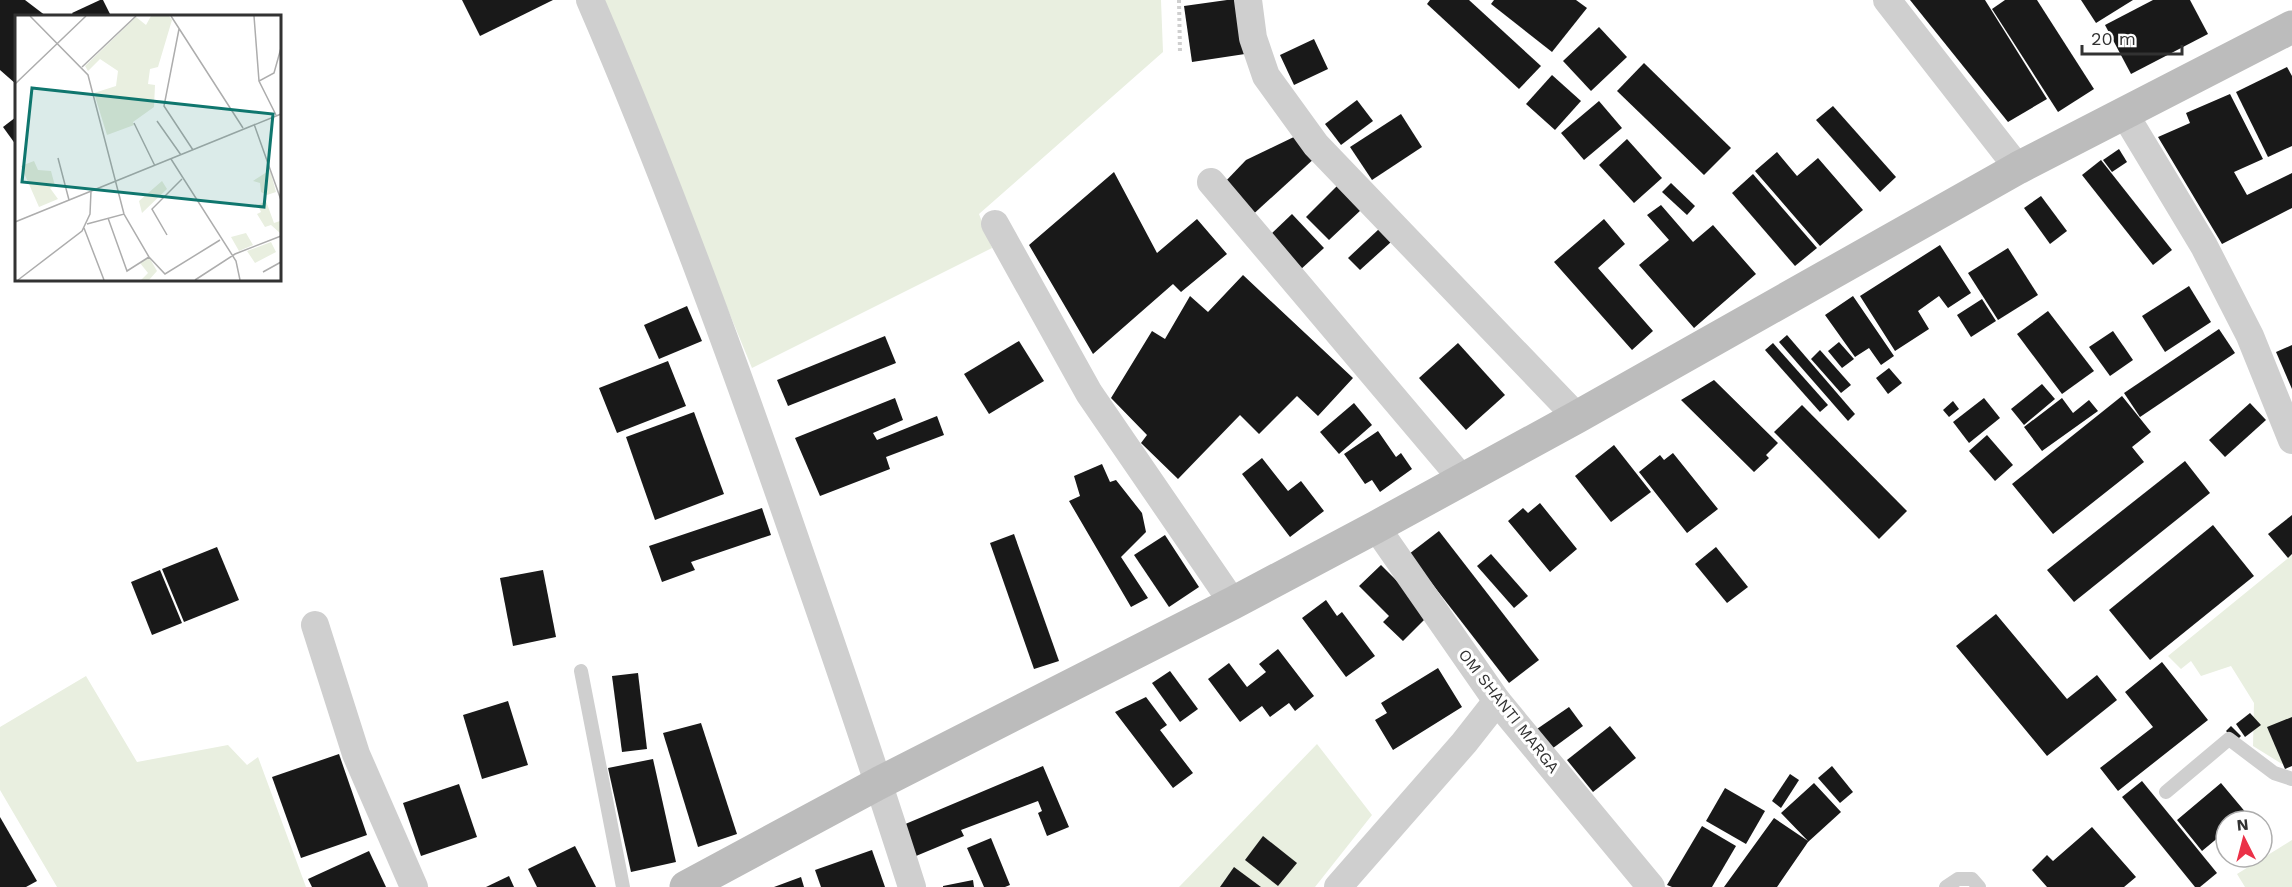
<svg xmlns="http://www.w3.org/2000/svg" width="2292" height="887" viewBox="0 0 2292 887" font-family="'Work Sans',sans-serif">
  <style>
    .green { fill: #e9efe0 }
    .building { fill: #191919 }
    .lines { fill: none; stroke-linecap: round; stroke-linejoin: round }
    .path { stroke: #cfcfcf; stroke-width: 4; stroke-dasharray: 3 3; stroke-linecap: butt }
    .lane { stroke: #cfcfcf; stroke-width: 14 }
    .street { stroke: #cfcfcf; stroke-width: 28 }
    .secondary { stroke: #bcbcbc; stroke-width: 33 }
    .labels { text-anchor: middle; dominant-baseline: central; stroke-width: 6; stroke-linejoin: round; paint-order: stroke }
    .street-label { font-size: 16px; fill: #323232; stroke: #fff }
    .inset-road { fill: none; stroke: #adadad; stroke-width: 1.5 }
    .view { fill: #0f766e; fill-opacity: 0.15; stroke: #0f766e; stroke-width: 3 }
    .inset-edge { fill: none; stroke: #323232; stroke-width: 3 }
  </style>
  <rect width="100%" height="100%" fill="#fff"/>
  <!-- green -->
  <g class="green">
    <polygon points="600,0 1161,0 1163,52 979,214 992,248 752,368"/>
    <polygon points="2292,555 2292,766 2282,764 2253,746 2254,703 2231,666 2201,676 2191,661 2181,669 2168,656"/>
    <polygon points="86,676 137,762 228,745 247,765 258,757 306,887 57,887 0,790 0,727"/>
    <polygon points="1317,744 1372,815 1315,887 1179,887"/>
    <polygon points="2292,840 2292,887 2245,887 2237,874"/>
  </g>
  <!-- building -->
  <g class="building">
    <polygon points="0,0 25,0 46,16 16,16 16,84 0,70"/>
    <polygon points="100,0 103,0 111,16 74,16 72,13"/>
    <polygon points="462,0 553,0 480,36"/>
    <polygon points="1227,0 1237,0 1245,54 1192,62 1184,6"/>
    <polygon points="1430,0 1469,0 1541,66 1519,89 1427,4"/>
    <polygon points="1494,0 1576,0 1587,8 1552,52 1491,4"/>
    <polygon points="1910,0 1985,0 2047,99 2008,122"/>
    <polygon points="2005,0 2037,0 2094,89 2058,112 1992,9"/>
    <polygon points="2081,0 2133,0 2096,23"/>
    <polygon points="2153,0 2190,0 2208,34 2131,74 2105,25"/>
    <polygon points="1599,27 1627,57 1591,91 1563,61"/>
    <polygon points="1314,39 1328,69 1294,85 1280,55"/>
    <polygon points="1644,63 1731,148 1704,175 1617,91"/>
    <polygon points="2287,67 2292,76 2292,146 2268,157 2236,92"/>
    <polygon points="1552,75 1581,101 1555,130 1526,104"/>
    <polygon points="2230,94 2263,159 2234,172 2247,195 2292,173 2292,208 2222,244 2158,137 2190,123 2186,113"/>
    <polygon points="1357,100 1373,121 1341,145 1325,124"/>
    <polygon points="1599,101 1622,128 1584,160 1561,133"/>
    <polygon points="1833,106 1896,177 1880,192 1816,120"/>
    <polygon points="1401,114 1422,147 1372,180 1350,147"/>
    <polygon points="16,117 16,145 3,127"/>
    <polygon points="1298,135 1317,156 1248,219 1222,185 1246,160"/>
    <polygon points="1627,139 1662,178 1634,203 1599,165"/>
    <polygon points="2119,149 2127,162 2112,172 2103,160"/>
    <polygon points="1777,152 1797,176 1818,158 1863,210 1820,246 1755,171"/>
    <polygon points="2101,160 2172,250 2153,265 2082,175"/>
    <polygon points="1114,172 1157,253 1197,219 1227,254 1181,292 1173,284 1093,354 1029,245"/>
    <polygon points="1753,174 1817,248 1795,266 1732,193"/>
    <polygon points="1671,183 1695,206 1687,215 1662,192"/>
    <polygon points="1338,185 1362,209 1329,240 1306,217"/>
    <polygon points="2041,196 2067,231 2050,244 2024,208"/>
    <polygon points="1661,205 1693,242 1713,225 1756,274 1694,328 1639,265 1669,240 1647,215"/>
    <polygon points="1292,214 1324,248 1299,271 1267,238"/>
    <polygon points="1604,219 1625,244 1598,268 1653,331 1632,350 1554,262"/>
    <polygon points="1379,229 1391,242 1360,270 1348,258"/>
    <polygon points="1940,245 1971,293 1948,308 1939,296 1918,311 1929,329 1895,351 1860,296"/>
    <polygon points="2008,248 2038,295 1998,320 1968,273"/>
    <polygon points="1243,275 1353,378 1318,416 1297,396 1259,434 1240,415 1178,479 1141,443 1147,435 1111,398 1152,331 1165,339 1190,296 1208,312"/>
    <polygon points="2189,286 2211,322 2165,352 2142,316"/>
    <polygon points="1853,296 1894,356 1881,365 1869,348 1855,357 1825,315"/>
    <polygon points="1982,299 1996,321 1971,337 1957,315"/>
    <polygon points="687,306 702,341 659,359 644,325"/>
    <polygon points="2048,311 2094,371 2062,394 2017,334"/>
    <polygon points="2219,329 2235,353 2140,417 2124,393"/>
    <polygon points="2113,331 2133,360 2110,376 2089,347"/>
    <polygon points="1787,335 1855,414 1848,421 1779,342"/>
    <polygon points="885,336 896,363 788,406 777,380"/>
    <polygon points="1019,341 1044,381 989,414 964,374"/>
    <polygon points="1839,342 1854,359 1842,368 1828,351"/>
    <polygon points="1458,343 1505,395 1466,430 1419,378"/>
    <polygon points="1773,343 1828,405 1820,412 1765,350"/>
    <polygon points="2292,345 2292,389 2276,352"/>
    <polygon points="1820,350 1851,385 1841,393 1811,359"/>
    <polygon points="668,361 686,406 617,433 599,388"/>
    <polygon points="1889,368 1902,383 1888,394 1876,378"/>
    <polygon points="1714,380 1778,443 1766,455 1769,458 1754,472 1681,400"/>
    <polygon points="2042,384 2055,399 2024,425 2011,409"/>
    <polygon points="2122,396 2151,432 2132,447 2144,462 2053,534 2012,484"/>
    <polygon points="895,398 903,420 873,433 877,440 937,416 944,435 886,457 890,469 820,496 795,438"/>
    <polygon points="1984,398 2000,418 1969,443 1953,422"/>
    <polygon points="2062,398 2073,413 2089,400 2098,411 2042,451 2024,427"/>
    <polygon points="1953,401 1959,409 1949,417 1943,410"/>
    <polygon points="1354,403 1372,425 1339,454 1320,432"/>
    <polygon points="2250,403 2266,420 2225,457 2209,440"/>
    <polygon points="1802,405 1907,511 1879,539 1774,432"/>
    <polygon points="694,412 724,494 655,520 626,437"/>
    <polygon points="1378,431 1396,457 1401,453 1412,469 1380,492 1372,480 1365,484 1344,454"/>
    <polygon points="1987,435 2013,465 1995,481 1969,451"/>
    <polygon points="1614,445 1651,492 1611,522 1575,476"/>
    <polygon points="1673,453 1718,509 1687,533 1639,472 1660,455 1664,460"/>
    <polygon points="1262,458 1288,491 1301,481 1324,511 1290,537 1242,474"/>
    <polygon points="2185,461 2210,493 2074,602 2047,570"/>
    <polygon points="1102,464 1110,482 1116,480 1142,513 1146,532 1121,557 1148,598 1131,607 1069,501 1080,496 1074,476"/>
    <polygon points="1540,503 1577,549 1550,572 1508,521 1523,508 1528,513"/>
    <polygon points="762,508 771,535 691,562 695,570 662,582 649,546"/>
    <polygon points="2292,515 2292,554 2288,558 2268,534"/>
    <polygon points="2213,525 2254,576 2150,660 2109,610"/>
    <polygon points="1439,531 1539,660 1509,683 1409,554"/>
    <polygon points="1014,534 1059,661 1034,669 990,543"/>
    <polygon points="1165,535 1199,587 1169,607 1134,555"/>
    <polygon points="217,547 239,600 184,622 162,569"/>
    <polygon points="1716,547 1748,587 1727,603 1695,564"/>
    <polygon points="1491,554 1528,596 1514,608 1477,566"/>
    <polygon points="1381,565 1430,614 1403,641 1383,622 1389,616 1359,586"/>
    <polygon points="160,570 182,623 152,635 131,582"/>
    <polygon points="543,570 556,637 513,646 500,578"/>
    <polygon points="1326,600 1337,616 1342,612 1375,656 1346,677 1302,618"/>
    <polygon points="1996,614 2067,699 2097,675 2117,700 2047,756 1956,646"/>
    <polygon points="1278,649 1314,696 1295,711 1289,703 1270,717 1262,706 1240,722 1208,679 1229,663 1247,687 1266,672 1259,664"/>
    <polygon points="2162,662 2208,720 2118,791 2100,768 2153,727 2125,692"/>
    <polygon points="1438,668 1462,707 1393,750 1375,720 1387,713 1381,703"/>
    <polygon points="1170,671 1198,709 1180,722 1152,683"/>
    <polygon points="638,673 647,749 622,752 612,676"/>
    <polygon points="1146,697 1167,725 1160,730 1193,773 1173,788 1115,712"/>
    <polygon points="508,701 528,765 482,779 463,715"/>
    <polygon points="1569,707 1583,726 1549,751 1534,731"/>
    <polygon points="2250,713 2261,725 2245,737 2236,724"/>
    <polygon points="2292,717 2292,766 2285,769 2267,727"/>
    <polygon points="701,723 737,834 698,847 663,733"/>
    <polygon points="1610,726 1636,758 1593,792 1567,760"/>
    <polygon points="2231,726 2241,736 2236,741 2226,731"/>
    <polygon points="339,754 367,835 301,858 272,777"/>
    <polygon points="653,759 676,862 631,872 608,768"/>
    <polygon points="1043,766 1069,827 1047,836 1038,813 1042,811 1038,801 961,830 964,836 916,856 903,825"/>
    <polygon points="1832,766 1853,792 1840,803 1818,778"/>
    <polygon points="1790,774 1799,780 1781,808 1772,801"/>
    <polygon points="2142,781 2217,873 2200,887 2195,887 2122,797"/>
    <polygon points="1814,783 1841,812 1808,842 1777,887 1724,887 1774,818 1808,841 1781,813"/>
    <polygon points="2221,783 2247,814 2238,821 2226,821 2226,831 2202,851 2177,820"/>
    <polygon points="459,784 477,837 421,856 403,803"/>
    <polygon points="1725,788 1765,811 1746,844 1706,821"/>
    <polygon points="0,817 37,881 26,887 0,887"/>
    <polygon points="1702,826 1736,846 1712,887 1672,887 1667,885"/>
    <polygon points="2092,827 2136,877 2124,887 2047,887 2032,870 2047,855 2053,861"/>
    <polygon points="1263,836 1297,863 1278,886 1245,860"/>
    <polygon points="991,838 1010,885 1005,887 984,887 967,848"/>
    <polygon points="575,846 596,887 537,887 528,869"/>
    <polygon points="872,850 885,887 821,887 815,870"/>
    <polygon points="369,851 386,887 312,887 308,879"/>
    <polygon points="1234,867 1261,887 1220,887"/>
    <polygon points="509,876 514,887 486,887"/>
    <polygon points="801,877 804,887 774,887"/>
    <polygon points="973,880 974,887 943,887 943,886"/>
  </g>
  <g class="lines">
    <!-- path -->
    <polyline class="path" points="1179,0 1180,53"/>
    <!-- lane -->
    <g class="lane">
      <polyline points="581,671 623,887"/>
      <polyline points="2166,792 2229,739 2274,773 2292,779"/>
      <polyline points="1946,887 1958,879 1972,879 1979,887"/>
    </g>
    <!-- street -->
    <g class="street">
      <path d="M590 0C669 183 737 370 802 559 840 668 877 777 912 887"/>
      <polyline points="1248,0 1253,38 1266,76 1316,145 1577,417"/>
      <polyline points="1887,0 2018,168"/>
      <polyline points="2124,113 2204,246 2250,336 2292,440"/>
      <polyline points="1211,182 1463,480"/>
      <polyline points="995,224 1089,393 1233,603"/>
      <polyline points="1376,527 1497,701 1651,887"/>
      <polyline points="315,625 356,754 414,887"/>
      <polyline points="1338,887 1464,743 1497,701"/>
    </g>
    <!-- secondary -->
    <polyline class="secondary" points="686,887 879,783 1233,603 1376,527 1577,417 2018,168 2292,27"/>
  </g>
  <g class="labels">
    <!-- street labels -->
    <g class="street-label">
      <text transform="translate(1509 711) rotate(52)">OM SHANTI MARGA</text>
    </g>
  </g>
  <!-- overview -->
  <g transform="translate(15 15)">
    <rect width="266" height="266" fill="#fff"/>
    <path d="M136 1H154L157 5 143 52 135 54 133 69 140 70 139 92 118 107 119 110 92 120 79 78 101 71 103 56 85 44 73 56 70 51 121 2 131 10ZM19 146 23 155 36 156 40 171 35 173 43 184 24 192 6 151ZM255 155 261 177 252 180 246 177 245 168 238 166ZM147 166 152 174 127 198 124 186ZM251 186 259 208 265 206V218L256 210 250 212 242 199 246 197 243 190ZM231 218 238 230 224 236 216 222ZM256 227 261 237 240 248 232 236ZM134 242 142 256 134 265H126L133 258 125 248Z" fill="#e9efe0"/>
    <path class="inset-road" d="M15 1 73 60 109 199M156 1 228 113M239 1 244 66M164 14 149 91 178 135M67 52 121 1M0 69 71 1M261 100 244 66 259 58 266 33M142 106 166 140M119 108 140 151M239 109 266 185M43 143 54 185M156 144 221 246 225 265M93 203 112 256 134 242M0 207 266 99M72 209 109 199 134 242 150 259 205 225M69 213 89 265M152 220 137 194 167 164M248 257 266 247M3 265 67 216 75 199 76 176M180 265 220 239 266 221"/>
    <path class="view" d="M17 73 258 99 249 192 7 167Z"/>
    <rect width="266" height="266" class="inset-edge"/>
  </g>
  <!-- north arrow -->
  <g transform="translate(2244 839) rotate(354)"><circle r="28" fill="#ffffff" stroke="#adadad" stroke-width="1.5"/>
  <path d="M0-4.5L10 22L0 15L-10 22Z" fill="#eb3148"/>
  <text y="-9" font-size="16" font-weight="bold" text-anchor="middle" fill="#323232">N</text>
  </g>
  <!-- scale -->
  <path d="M2082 45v9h100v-9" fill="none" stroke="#323232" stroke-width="3"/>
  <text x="2091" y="45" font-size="18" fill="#323232" stroke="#ffffff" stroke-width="4.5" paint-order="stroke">20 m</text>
</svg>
